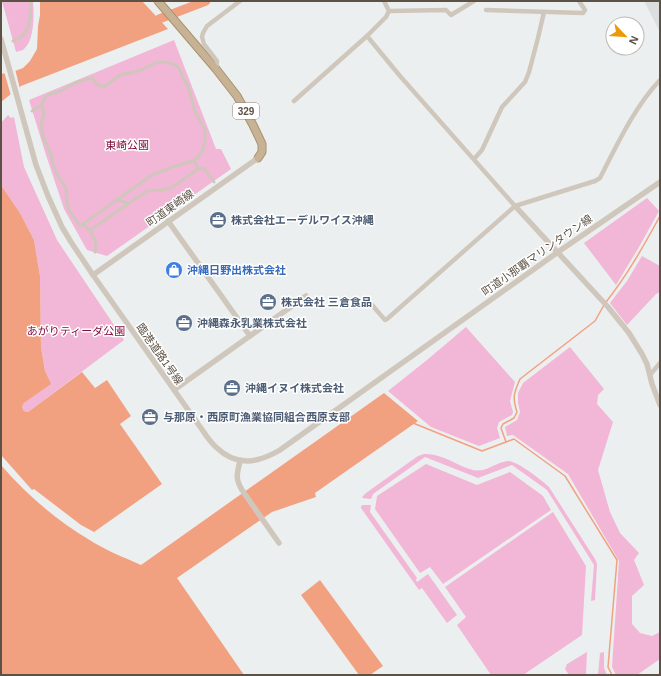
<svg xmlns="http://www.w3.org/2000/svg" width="661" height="676" viewBox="0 0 661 676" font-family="Arial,'Noto Sans JP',sans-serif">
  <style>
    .education { fill: #dbdede }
    .green { fill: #f2b6d6 }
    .water { fill: #f2a180 }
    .pier { fill: #eceff0 }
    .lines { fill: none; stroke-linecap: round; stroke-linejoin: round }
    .stream { stroke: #f2a180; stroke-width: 1.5 }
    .river { stroke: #f2a180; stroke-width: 9 }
    .trunk-casing { stroke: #ab926b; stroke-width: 9 }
    .pedestrian { stroke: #d0c7bc; stroke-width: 3 }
    .minor { stroke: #d0c7bc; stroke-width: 4.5 }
    .tertiary { stroke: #d0c7bc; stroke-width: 5.5 }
    .trunk { stroke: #c7b295; stroke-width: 7 }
    .labels { text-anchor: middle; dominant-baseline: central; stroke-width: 3; stroke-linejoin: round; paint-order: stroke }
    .shield { fill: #fff; stroke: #8c857c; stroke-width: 1 }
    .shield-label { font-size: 10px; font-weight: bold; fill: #5b5144 }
    .park-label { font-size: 11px; fill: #81103f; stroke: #fff }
    .street-label { font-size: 11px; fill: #5b5144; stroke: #fff }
    .service-label { font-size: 11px; font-weight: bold; fill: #4e5e75; stroke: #fff; text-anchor: start }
    .shop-label { font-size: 11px; font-weight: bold; fill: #366cbe; stroke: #fff; text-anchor: start }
  </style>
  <rect width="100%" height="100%" fill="#eceff0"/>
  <!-- education -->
  <polygon class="education" points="644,1 660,1 660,32"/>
  <!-- green -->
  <g class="green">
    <path d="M2 1H33C34 14 35 41 23 50 21 51 18 51 16 52L13 41Z"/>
    <polygon points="174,40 216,149 221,149 231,169 107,256 87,250 64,209 45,152 29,100"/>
    <polygon points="8,115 11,118 14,117 24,167 57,240 124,340 28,412 24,411 22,407 24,403 50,384 45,371 41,347 40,276 34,240 20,213 1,185 1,123"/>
    <polygon points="647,198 659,211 639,247 616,285 584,243"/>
    <polygon points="642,256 660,266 660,292 656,294 627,325 610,303 627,281"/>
    <polygon points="466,327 515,382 510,401 513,412 512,415 499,422 497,428 500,438 479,446 431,427 388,391 427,360"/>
    <polygon points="570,347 604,389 598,395 597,404 613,422 598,470 610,512 620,533 639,553 634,560 644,585 632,596 632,624 640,633 652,636 660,632 660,659 637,675 616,675 612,667 619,561 568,474 513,435 507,436 505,427 517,420 520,412 518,403 518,393 523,383"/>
    <path d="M424 454C442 453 457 466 473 470 486 473 496 462 508 461 516 460 543 481 549 487L595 559 597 564 595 600 591 601 594 565 547 490 512 465 478 478 425 457 373 494 371 499 362 498 363 496 366 493 418 456Z"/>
    <polygon points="426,464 477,485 510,472 543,496 551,510 443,584 430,567 420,573 375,509 377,496"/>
    <polygon points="363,505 371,505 370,512 417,578 416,580 417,582 428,574 457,615 447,623 422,588 419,590 361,508 361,506"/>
    <polygon points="553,512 586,566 582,635 523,675 491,675 457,625 466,617 445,587"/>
    <polygon points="587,652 586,675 569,675 565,669 567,664"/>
    <polygon points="604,652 604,668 607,675 598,675 600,653"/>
  </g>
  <!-- water -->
  <g class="water">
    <polygon points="40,1 142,1 168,29 21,86 1,102 1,74 15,71 23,68 30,61 37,49 38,26 40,15"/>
    <polygon points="1,185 20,213 34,240 40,276 41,347 45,371 51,384 24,403 22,407 24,411 28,412 82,372 95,388 107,380 131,416 120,424 162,484 94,532 81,525 34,489 32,490 1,455"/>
    <path d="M384 393 418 421 315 493 316 497 272 512 177 578 244 675H1V465C26 494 56 520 88 539 105 550 123 557 141 565Z"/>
    <polygon points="320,580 383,666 370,675 359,675 301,595"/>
  </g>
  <!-- pier -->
  <polygon class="pier" points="15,69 20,89 11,96 4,71"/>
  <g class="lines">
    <!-- stream -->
    <g class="stream">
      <path d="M606 302C628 274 643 247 660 216"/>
      <path d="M413 423 482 451 506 442 501 428 503 424 514 418 517 412C512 397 514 393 520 379L595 321 604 305"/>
      <polyline points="506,442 514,439 565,476 617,560 608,667 612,675"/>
    </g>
    <!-- river -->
    <polyline class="river" points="159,19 206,1"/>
    <!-- trunk casing -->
    <g class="trunk-casing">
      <polyline id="trunk" points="158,1 216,69 237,96 253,125 262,144 262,152 258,158"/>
    </g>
    <!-- pedestrian -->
    <g class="pedestrian">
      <path d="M13 41C32 35 30 18 31 1"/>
      <polygon points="161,62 169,63 174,64 177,66 180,70 183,78 189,89 195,112 204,128 205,132 205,142 203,150 197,158 192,161 172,167 152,175 80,226 69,210 67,202 66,188 58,176 53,164 51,154 43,137 41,124 44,114 42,105 43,101 48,95 61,91 73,84 80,81 92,78 94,80 97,85 105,86 120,75 139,71 155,63"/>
      <polyline points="32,111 42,105"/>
      <polyline points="194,160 198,169"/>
      <polyline points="116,200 129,203"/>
      <path d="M83 224C89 229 95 237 96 245 96 247 95 251 95 252"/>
      <polyline points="90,230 147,191 161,190 171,188 198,169 204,168 214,182"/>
    </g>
    <!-- minor -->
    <g class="minor">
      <polyline points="486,10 583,13 585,10 579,1"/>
      <polyline points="389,11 446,10 451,15 474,1"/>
      <polyline points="367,36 400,76 515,206"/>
      <polyline points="216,69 217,61 204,44 202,37 203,33 207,26 240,1"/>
      <polyline points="294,101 367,36 386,17 389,11 384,1"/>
      <polyline points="474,159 482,150 502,107 525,82 529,72 538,38 544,12"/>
      <path d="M366 298 385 320 387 319 515 206 595 181 600 178C617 145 635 106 660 80"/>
      <polyline points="650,375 660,363"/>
    </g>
    <!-- tertiary -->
    <g class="tertiary">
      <path d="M1 39 36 165 48 196 62 227 71 242 93 275 203 431C207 437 211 443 217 448 237 467 258 463 280 450L558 252 660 182"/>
      <polyline points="515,206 608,307 629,333 642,354 647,364 652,384 660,405"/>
      <polyline points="168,221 250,336"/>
      <polyline points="93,275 258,158"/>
      <polyline points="174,390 306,296"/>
      <path d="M240 461C237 474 235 478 242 490L279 543"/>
    </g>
    <!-- trunk -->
    <use href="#trunk" class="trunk"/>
  </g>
  <!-- icons -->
  <defs>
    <g id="office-disc" transform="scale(0.9)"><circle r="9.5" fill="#5c6f8a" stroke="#fff"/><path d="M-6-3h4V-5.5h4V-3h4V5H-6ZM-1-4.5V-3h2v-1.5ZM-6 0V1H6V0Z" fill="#fff"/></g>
    <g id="shop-disc" transform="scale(0.9)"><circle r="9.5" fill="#3f7fe0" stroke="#fff"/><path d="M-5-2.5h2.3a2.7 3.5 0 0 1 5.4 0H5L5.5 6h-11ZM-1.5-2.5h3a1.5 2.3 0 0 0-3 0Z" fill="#fff"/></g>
  </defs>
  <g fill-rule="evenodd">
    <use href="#office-disc" x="218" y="220"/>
    <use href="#shop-disc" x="174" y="270"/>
    <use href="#office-disc" x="268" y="302"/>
    <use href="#office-disc" x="184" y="323"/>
    <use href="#office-disc" x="232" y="388"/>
    <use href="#office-disc" x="150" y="417"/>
  </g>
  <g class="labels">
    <!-- shield labels -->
    <rect class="shield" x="233" y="103" width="26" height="16" rx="3"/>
    <g class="shield-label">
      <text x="246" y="111">329</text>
    </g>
    <!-- park labels -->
    <g class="park-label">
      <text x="127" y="145">東崎公園</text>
      <text x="76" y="331">あがりティーダ公園</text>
    </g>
    <!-- street labels -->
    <g class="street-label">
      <text transform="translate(170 208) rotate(-35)">町道東崎線</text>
      <text transform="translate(537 255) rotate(-35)">町道小那覇マリンタウン線</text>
      <text transform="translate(160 354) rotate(55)">臨港道路1号線</text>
    </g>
    <!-- service labels -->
    <g class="service-label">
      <text x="231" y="220">株式会社エーデルワイス沖縄</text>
      <text x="281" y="302">株式会社 三倉食品</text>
      <text x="197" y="323">沖縄森永乳業株式会社</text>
      <text x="245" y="388">沖縄イヌイ株式会社</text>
      <text x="163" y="417">与那原・西原町漁業協同組合西原支部</text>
    </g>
    <!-- shop labels -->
    <g class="shop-label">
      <text x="187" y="270">沖縄日野出株式会社</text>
    </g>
  </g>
  <!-- border -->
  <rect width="661" height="676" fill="none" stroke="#5b5144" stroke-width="4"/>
  <!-- north arrow -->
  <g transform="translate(625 36) rotate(115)"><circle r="19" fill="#ffffff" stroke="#bdb9b4"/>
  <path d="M0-3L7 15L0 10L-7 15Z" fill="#ea9b0c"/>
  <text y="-6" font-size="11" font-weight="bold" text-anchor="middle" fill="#5b5144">N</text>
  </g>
</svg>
